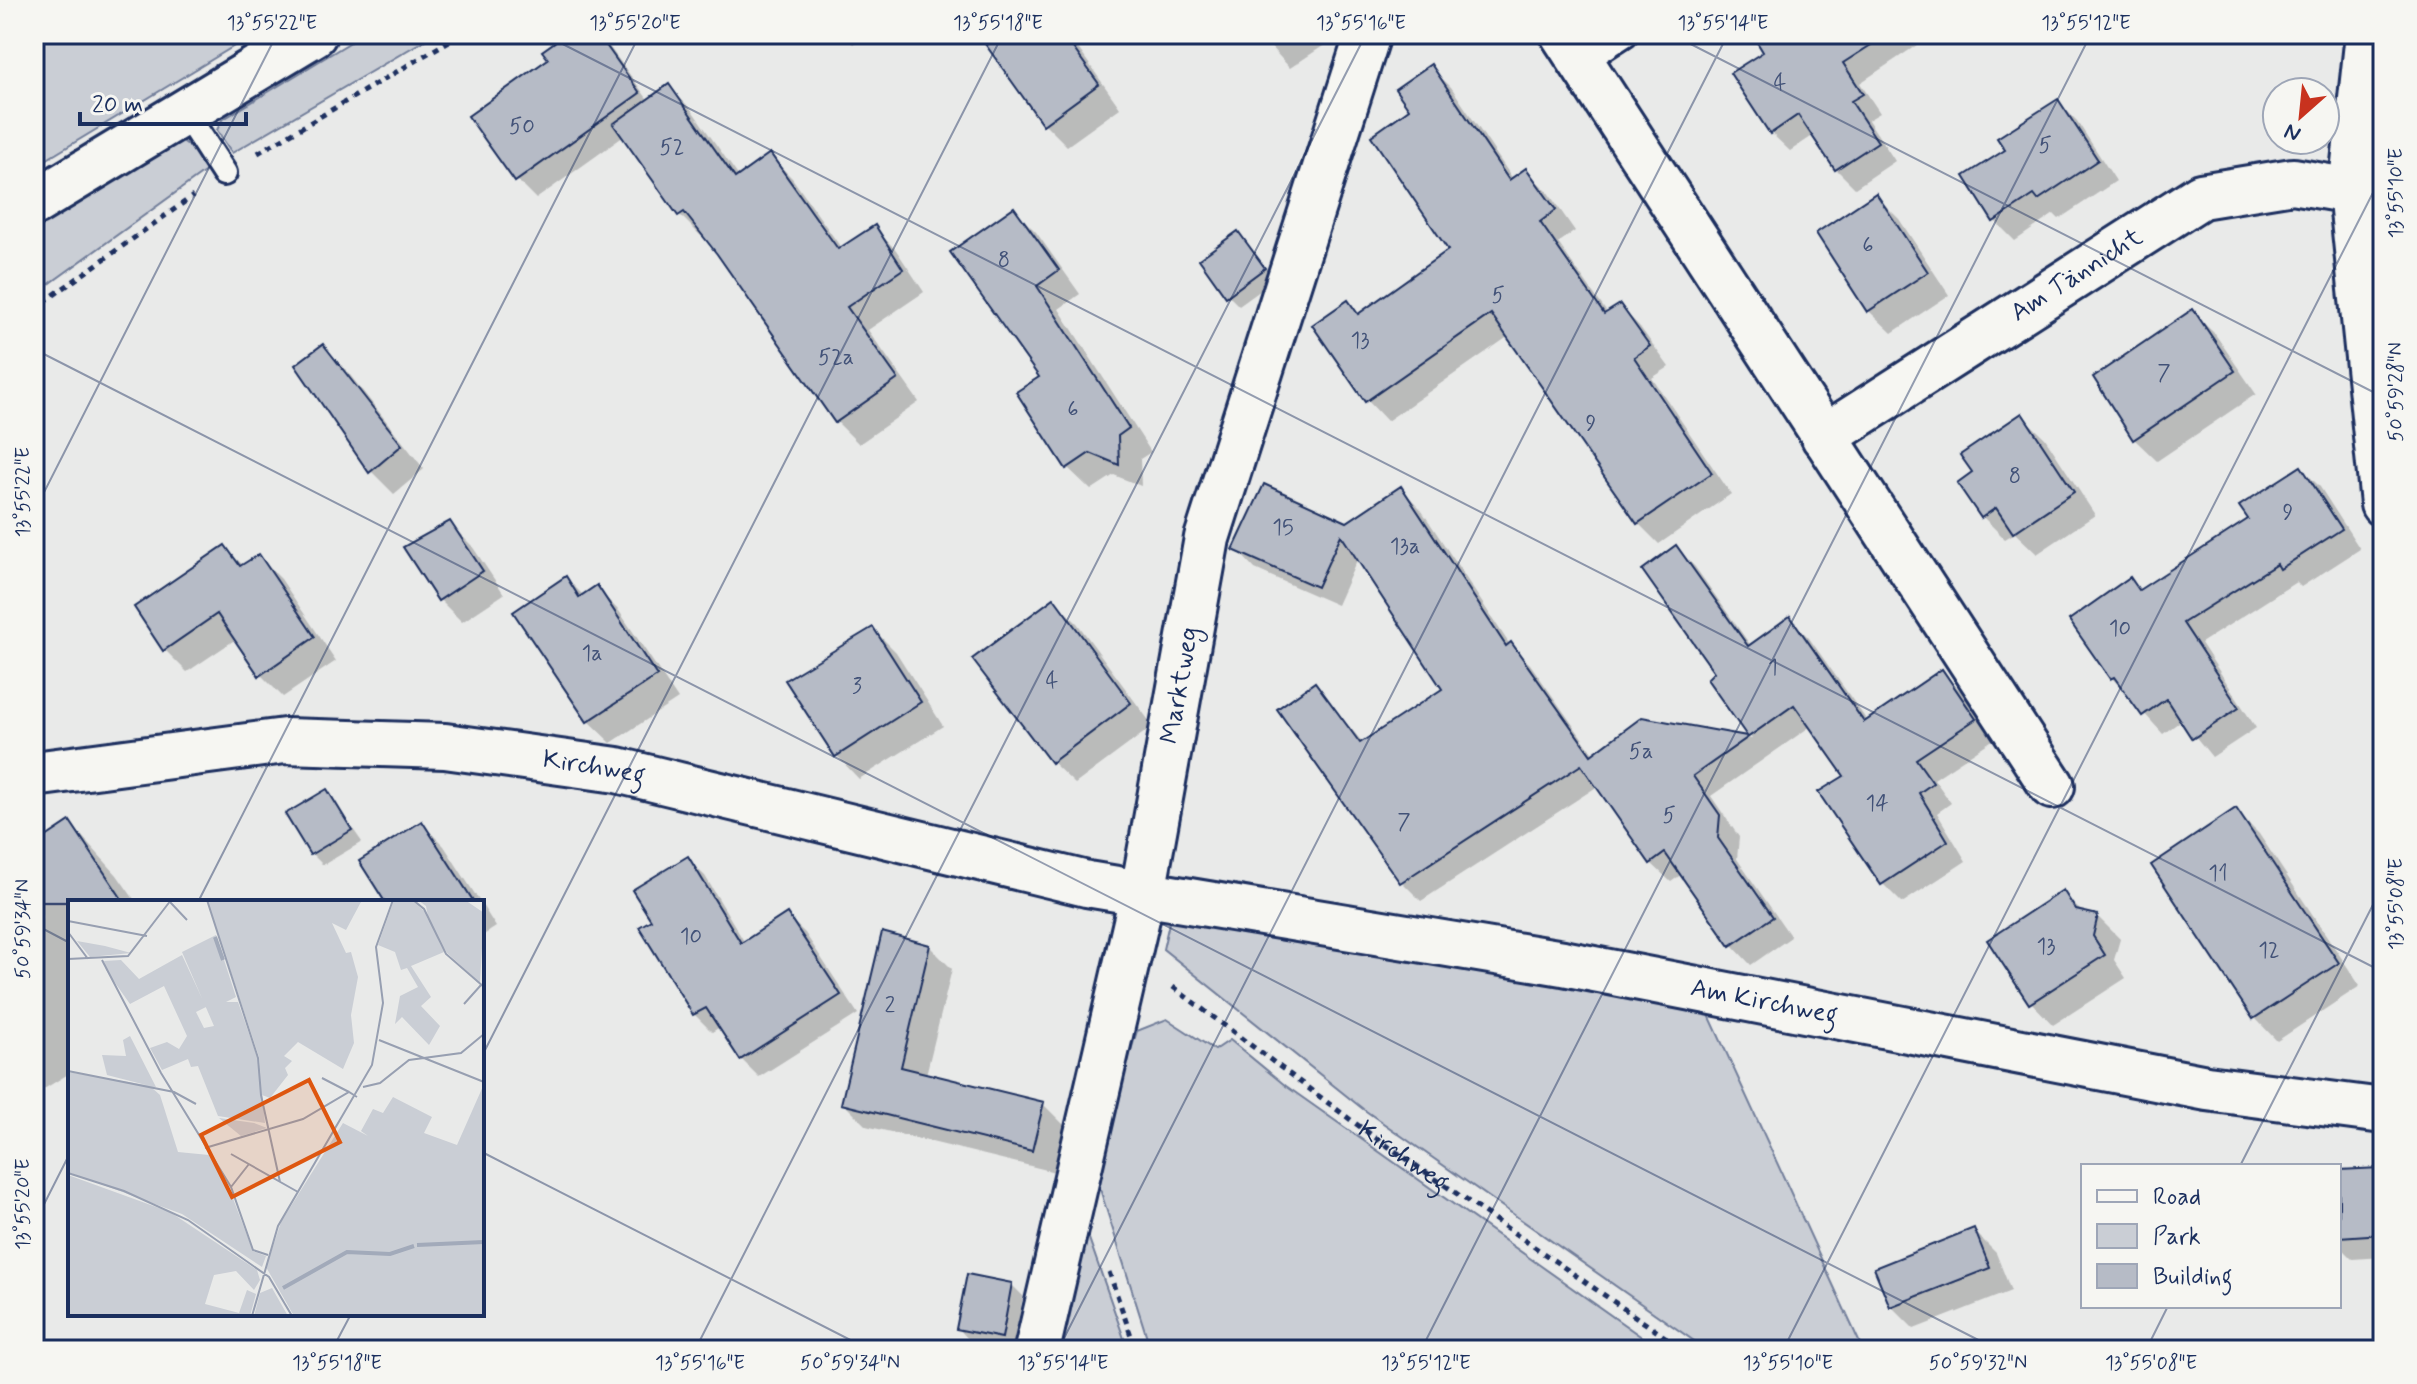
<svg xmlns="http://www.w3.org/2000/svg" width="2417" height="1384" viewBox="0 0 2417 1384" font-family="Mynerve,sans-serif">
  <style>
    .green { fill: #caced5; stroke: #727e9a; stroke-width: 2 }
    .shadow { fill: #0003 }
    .building { fill: #b6bbc6; stroke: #1b2f5e; stroke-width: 2 }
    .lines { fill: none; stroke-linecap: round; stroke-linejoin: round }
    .service-casing { stroke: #1b2f5e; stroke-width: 30 }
    .minor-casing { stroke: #1b2f5e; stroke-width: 50 }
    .tertiary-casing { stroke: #1b2f5e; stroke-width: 50 }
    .path { stroke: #1b2f5e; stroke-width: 5; stroke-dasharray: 6 6; stroke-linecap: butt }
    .service { stroke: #f6f6f2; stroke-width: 24 }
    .minor { stroke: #f6f6f2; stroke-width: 44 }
    .tertiary { stroke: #f6f6f2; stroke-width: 44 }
    .ticks { fill: none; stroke: #1b2f5e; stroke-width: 2; stroke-opacity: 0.45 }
    .labels { text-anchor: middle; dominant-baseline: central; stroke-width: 8; stroke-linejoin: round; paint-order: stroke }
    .number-label { font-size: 22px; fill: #425278 }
    .street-label { font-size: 26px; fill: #1b2f5e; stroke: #f6f6f2 }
    .inset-river { fill: none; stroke: #a2aaba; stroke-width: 4 }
    .inset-road { fill: none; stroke: #979fb1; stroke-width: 2 }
    .view { fill: #de5710; fill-opacity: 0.15; stroke: #de5710; stroke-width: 4 }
    .inset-edge { fill: none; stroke: #1b2f5e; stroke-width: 4 }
    .neatline { fill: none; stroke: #1b2f5e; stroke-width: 3 }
    .ticks-label { font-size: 20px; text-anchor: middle; fill: #1b2f5e }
  </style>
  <rect width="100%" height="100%" fill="#e9eae9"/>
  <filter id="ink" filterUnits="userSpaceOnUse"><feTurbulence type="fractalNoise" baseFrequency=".0125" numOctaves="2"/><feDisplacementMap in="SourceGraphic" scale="16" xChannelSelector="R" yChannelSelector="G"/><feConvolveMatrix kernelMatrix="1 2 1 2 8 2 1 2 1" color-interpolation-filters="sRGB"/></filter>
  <g filter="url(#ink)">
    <!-- green -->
    <g class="green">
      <polygon points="34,34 254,34 34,167"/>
      <polygon points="364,34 435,34 232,153 217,130 222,120"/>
      <polygon points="181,140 192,148 207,170 34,295 34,227"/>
      <polygon points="1172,910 1704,1004 1863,1350 1707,1350 1363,1109 1163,949"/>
      <polygon points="1167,1019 1215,1050 1230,1040 1286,1086 1660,1350 1151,1350 1094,1170 1137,1031"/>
      <polygon points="1079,1210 1128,1350 1049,1350"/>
    </g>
    <!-- shadow -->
    <g class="shadow">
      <polygon points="570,34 600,34 649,101 669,87 691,109 739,177 770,156 792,178 842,249 874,228 896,250 924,292 868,330 919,402 859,444 837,422 718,253 704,235 702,237 680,215 624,136 536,199 517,180 551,59"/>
      <polygon points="843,34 867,34 853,44"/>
      <polygon points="891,34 905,34 897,40"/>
      <polygon points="980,34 1068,34 1120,108 1067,146 1044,123"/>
      <polygon points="1259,34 1341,34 1290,68"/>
      <polygon points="1787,34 1962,34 1943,46 1932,35 1860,83 1880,113 1868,120 1895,161 1855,188 1836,169 1814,135 1790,151 1771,133 1766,52"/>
      <polygon points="1430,67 1451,87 1513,179 1526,171 1547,191 1575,231 1558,243 1608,314 1620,306 1640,327 1669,367 1652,378 1731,494 1659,544 1638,523 1509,336 1387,421 1367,400 1348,303 1360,315 1451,251 1412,110"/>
      <polygon points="2057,101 2077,121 2116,181 2059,219 2054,214 2015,241 1995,221 2007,151"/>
      <polygon points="1876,196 1899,219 1949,295 1892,333 1869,311"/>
      <polygon points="1014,210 1036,232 1080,294 1059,309 1151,452 1140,459 1141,486 1114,475 1091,490 1068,468 1042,378"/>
      <polygon points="1238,234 1275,280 1239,306 1228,295"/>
      <polygon points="2192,312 2215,334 2256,394 2157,461 2134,439"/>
      <polygon points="323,347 346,370 424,469 394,494 371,471"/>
      <polygon points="2022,416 2045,438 2095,515 2037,554 2015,533 2005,539 1983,517 1975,473"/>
      <polygon points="2301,468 2320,487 2360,549 2301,587 2296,582 2201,643 2256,728 2212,757 2182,720 2163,734 2112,678 2130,580 2141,591 2251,519"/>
      <polygon points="1401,489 1420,508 1510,645 1530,664 1594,755 1642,719 1752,739 1710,679 1717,673 1676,548 1695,567 1751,646 1790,619 1809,638 1868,722 1941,672 1961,691 1994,739 1934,779 1951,803 1937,813 1966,861 1902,903 1883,884 1821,792 1847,776 1811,726 1711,796 1739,837 1737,859 1791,937 1751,965 1732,945 1682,874 1671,882 1651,863 1598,786 1421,901 1402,882 1315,685 1363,743 1444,690 1358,558 1337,605 1255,569 1236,549 1347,524"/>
      <polygon points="449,523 472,546 504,594 462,622 439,599"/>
      <polygon points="225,548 244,566 258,556 281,579 336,661 283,697 260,674 236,639 187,672 164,649"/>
      <polygon points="566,578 584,596 597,588 619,611 678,699 611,743 588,721"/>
      <polygon points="1054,601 1077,623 1153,726 1075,784 1052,762"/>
      <polygon points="873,629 896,652 943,726 859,779 837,756 788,680"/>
      <polygon points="327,792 362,842 323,865 312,854"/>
      <polygon points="2236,811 2259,834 2360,986 2277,1041 2255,1018 2154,866"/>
      <polygon points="70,823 117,875 136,902 70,902 70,1073 34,1095 34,924 43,918 34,905 34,847"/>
      <polygon points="421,823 444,846 480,902 387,902"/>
      <polygon points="687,859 705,876 745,943 787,916 805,933 858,1014 759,1077 741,1059 720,1027 712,1032 694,1014"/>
      <polygon points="2062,893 2083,913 2097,916 2120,939 2114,960 2126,978 2053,1025 2031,1002"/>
      <polygon points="482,905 496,927 482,936"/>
      <polygon points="929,946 952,969 926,1075 1043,1104 1066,1127 1055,1172 866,1126 843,1103"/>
      <polygon points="2379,1170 2383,1174 2383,1257 2352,1259 2339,1246 2339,1172"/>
      <polygon points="1973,1230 1996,1253 2011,1291 1914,1329 1891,1306"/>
      <polygon points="1012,1285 1023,1296 1013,1348 969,1340 958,1328"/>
    </g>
    <!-- building -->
    <g class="building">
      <polygon points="566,34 598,34 640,93 515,182 468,116 548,59 542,51"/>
      <polygon points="978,34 1063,34 1099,84 1043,125"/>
      <polygon points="1752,34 1888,34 1843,63 1863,94 1851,101 1878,142 1835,170 1798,115 1770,134 1730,73 1763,52"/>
      <polygon points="1431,64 1509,180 1526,168 1556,210 1540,222 1604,314 1620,304 1650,346 1634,357 1712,473 1637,524 1491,314 1365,402 1312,325 1348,300 1358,314 1448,250 1371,136 1409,109 1395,89"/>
      <polygon points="669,84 735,178 770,153 838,249 875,225 903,269 847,307 898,379 835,423 717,254 684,212 678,216 613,124"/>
      <polygon points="2058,99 2098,160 2038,200 2034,195 1993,222 1964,176 2005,150 1997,138"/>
      <polygon points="1876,193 1928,272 1867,312 1816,233"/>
      <polygon points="1014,207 1059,270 1037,286 1129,428 1118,436 1119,465 1090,453 1066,469 1016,392 1039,377 950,252"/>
      <polygon points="1238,231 1265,268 1226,297 1199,259"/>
      <polygon points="2193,309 2235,371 2133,440 2093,377"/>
      <polygon points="323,344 402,445 369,473 295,365"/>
      <polygon points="2022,413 2074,492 2013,533 1996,508 1981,518 1957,483 1972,472 1960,455"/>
      <polygon points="2301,466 2342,529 2280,569 2277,564 2183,623 2239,708 2192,739 2166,699 2142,716 2114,677 2110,679 2069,620 2130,577 2139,590 2248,519 2239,506"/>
      <polygon points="1264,484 1347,522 1401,486 1506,646 1511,642 1591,755 1642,717 1747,736 1707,679 1714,672 1642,570 1676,545 1748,646 1790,616 1864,722 1942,669 1976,719 1916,759 1933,783 1919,793 1948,841 1881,885 1818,792 1844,776 1794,705 1693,776 1720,815 1718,838 1773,917 1730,946 1665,853 1650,864 1581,765 1400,883 1277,709 1315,682 1360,743 1442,689 1341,535 1317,587 1233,550"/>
      <polygon points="450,521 483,571 438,601 403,547"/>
      <polygon points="225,545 240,566 259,554 315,637 259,676 217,614 163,651 134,607"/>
      <polygon points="566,576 579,597 597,585 657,676 587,722 513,612"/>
      <polygon points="1054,598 1131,703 1051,763 972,659"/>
      <polygon points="873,627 921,702 835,757 785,680"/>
      <polygon points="327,789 352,830 310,855 285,814"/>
      <polygon points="2236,808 2339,963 2253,1019 2151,865"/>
      <polygon points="70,821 124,902 34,902 34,845"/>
      <polygon points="422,821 474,902 385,902 359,861"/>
      <polygon points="688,856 741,943 787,913 841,995 740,1060 706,1008 693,1015 639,927 651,920 632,890"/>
      <polygon points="2063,890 2076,910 2098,915 2093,936 2105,955 2029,1004 1987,940"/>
      <polygon points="882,932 930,945 901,1067 1044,1102 1032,1151 841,1104"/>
      <polygon points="2380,1168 2383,1234 2339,1237 2339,1170"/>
      <polygon points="1974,1228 1990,1268 1890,1307 1874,1268"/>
      <polygon points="967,1274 1012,1283 1002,1338 956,1329"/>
    </g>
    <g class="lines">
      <!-- service casing -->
      <g class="service-casing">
        <g id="service">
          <polyline points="1582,62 1625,34"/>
          <polyline points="185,113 224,173"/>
        </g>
      </g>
      <!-- minor casing -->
      <g class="minor-casing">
        <g id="minor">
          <polyline points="1563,34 2052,786"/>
          <polyline points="2368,34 2351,191 2383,504"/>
          <path id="s2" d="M1824 437 2201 196 2293 181 2351 191"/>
          <path id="s3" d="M34 774 285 741 445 746 617 770 1087 884 1563 963 2207 1088 2383 1111"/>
          <path id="s4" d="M1037 1350 1143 892 1207 538 1368 34"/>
        </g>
      </g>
      <!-- tertiary casing -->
      <g class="tertiary-casing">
        <polyline id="tertiary" points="34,203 314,34"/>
      </g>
      <!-- path -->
      <g class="path">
        <polyline points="258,153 461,34"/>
        <polyline points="34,309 193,196"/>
        <path id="s1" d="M1173 987 1363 1129 1684 1350"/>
        <polyline points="1109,1272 1136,1350"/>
      </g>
      <!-- service -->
      <use href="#service" class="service"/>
      <!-- minor -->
      <use href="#minor" class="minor"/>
      <!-- tertiary -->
      <use href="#tertiary" class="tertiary"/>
    </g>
  </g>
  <!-- ticks -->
  <path class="ticks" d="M543 34 2383 972M1671 34 2383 397M34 349 1998 1350M34 512 277 34M198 902 640 34M34 924 70 943M482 1056 1003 34M482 1152 870 1350M2240 1166 2383 885M34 1224 70 1153M332 1350 351 1314M695 1350 1366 34M1058 1350 1728 34M1421 1350 2091 34M1783 1350 2383 173M2146 1350 2168 1306"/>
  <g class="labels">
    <!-- number labels -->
    <g class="number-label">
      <text x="1780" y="83">4</text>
      <text x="522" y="127">50</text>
      <text x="2045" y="146">5</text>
      <text x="672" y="148">52</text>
      <text x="1868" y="246">6</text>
      <text x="1004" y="261">8</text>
      <text x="1498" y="296">5</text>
      <text x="1360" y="341">13</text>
      <text x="836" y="358">52a</text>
      <text x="2164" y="374">7</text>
      <text x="1073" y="410">6</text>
      <text x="1591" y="424">9</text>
      <text x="2015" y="477">8</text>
      <text x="2288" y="513">9</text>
      <text x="1283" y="528">15</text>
      <text x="1405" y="547">13a</text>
      <text x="2120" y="629">10</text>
      <text x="592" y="654">1a</text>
      <text x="1773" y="668">1</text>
      <text x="1052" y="681">4</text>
      <text x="857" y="687">3</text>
      <text x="1641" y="752">5a</text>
      <text x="1877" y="804">14</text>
      <text x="1669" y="816">5</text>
      <text x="1404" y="823">7</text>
      <text x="2218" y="874">11</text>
      <text x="691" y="937">10</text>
      <text x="2046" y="947">13</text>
      <text x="2269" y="951">12</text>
      <text x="890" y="1006">2</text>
    </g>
    <!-- street labels -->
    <g class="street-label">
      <text stroke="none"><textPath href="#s2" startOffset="300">Am Tännicht</textPath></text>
      <text stroke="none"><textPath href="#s4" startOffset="680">Marktweg</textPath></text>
      <text stroke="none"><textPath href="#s3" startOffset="564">Kirchweg</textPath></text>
      <text stroke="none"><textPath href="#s3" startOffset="1758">Am Kirchweg</textPath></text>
      <text stroke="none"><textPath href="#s1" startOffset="286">Kirchweg</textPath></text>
    </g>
  </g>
  <!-- overview -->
  <g transform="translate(68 900)">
    <rect width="416" height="416" fill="#e9eae9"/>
    <path d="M139 0H294L278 30 264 23 278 53 283 52 290 77 283 115 286 143 275 169 230 142 216 156 224 161 217 168 220 175 202 198 194 195 191 157ZM326 0H344L356 11 376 52 343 66 363 97 353 106 372 126 361 145 334 117 327 124 332 96 350 87 339 68 333 70 327 52 310 45ZM350 0H397L416 13 412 83 379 53 362 27 358 6ZM148 35 168 97 158 102H170L191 162 197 223 150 216 130 166 123 167 120 159 94 170 82 148 99 142 111 149 119 136 96 86 62 104 38 70 36 61 53 60 71 79 114 55 138 107 128 112 136 128 146 126 114 52ZM9 41 37 46 63 53 22 57ZM62 136 88 187H83L92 195 110 252 141 255 161 288 185 351 198 356 194 367 114 314 0 272V172L78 185 39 175 34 155 58 156 55 140ZM416 184V416H226L198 367 213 322 275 223 300 236 293 231 305 209 315 213 325 197 364 217 356 233 389 245ZM151 218 186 223 199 228 173 236ZM0 275 102 312 189 370 192 380 186 390 168 371 146 375 137 404 171 413 179 390 188 394 182 416H0ZM204 388 220 416H186L192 393Z" fill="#caced5"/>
    <path class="inset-river" d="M147 37 155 60M349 345 416 342M215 388 279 352 322 354 346 346"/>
    <path class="inset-road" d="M139 0 190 158 193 195 212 282M345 0 356 9 378 54 416 87M102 2 119 20M0 21 79 36M0 32 20 59M0 59 60 56 103 0M34 60 93 173 163 287 185 350 200 355M396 104 413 85M311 140 416 182M0 171 106 192 128 204M254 178 281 192M295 187 312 183 341 160 393 153 416 134M137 248 235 219 281 192 289 197M163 254 230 292M0 273 56 291 120 320 201 377 224 416M163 287 181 264M184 416 210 326 304 165 315 103 308 47 325 0"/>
    <path class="view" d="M241 180 272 242 164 297 133 235Z"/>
    <rect width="416" height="416" class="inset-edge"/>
  </g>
  <!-- margin -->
  <rect width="2417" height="1384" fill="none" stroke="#f6f6f2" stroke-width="88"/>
  <!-- legend -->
  <rect x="2081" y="1164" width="260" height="144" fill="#f6f6f2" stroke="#9ea6b7" stroke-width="2"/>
  <rect x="2097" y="1190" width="40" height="12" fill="#f6f6f2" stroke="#9ea6b7" stroke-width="2"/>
  <text x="2153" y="1204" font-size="24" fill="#1b2f5e">Road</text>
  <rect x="2097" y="1224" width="40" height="24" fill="#caced5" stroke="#9ea6b7" stroke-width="2"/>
  <text x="2153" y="1244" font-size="24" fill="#1b2f5e">Park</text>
  <rect x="2097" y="1264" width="40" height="24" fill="#b6bbc6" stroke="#9ea6b7" stroke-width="2"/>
  <text x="2153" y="1284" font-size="24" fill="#1b2f5e">Building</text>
  <!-- north arrow -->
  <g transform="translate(2301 116) rotate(207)"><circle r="38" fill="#f6f6f2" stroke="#9ea6b7" stroke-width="2"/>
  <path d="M0-6L14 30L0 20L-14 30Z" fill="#c8321e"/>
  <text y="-12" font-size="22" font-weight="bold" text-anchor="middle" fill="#1b2f5e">N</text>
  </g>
  <!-- scale -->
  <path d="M80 112v12h166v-12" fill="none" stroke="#1b2f5e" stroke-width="4"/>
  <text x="92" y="112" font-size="24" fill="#1b2f5e" stroke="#f6f6f2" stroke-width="6" paint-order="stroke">20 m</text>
  <rect x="44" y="44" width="2329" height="1296" class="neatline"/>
  <g class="ticks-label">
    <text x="272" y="29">13°55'22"E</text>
    <text x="635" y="29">13°55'20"E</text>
    <text x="998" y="29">13°55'18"E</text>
    <text x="1361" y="29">13°55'16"E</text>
    <text x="1723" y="29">13°55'14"E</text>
    <text x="2086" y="29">13°55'12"E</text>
    <text transform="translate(2395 193) rotate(-90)" y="7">13°55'10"E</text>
    <text transform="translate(2395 392) rotate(-90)" y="7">50°59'28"N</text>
    <text transform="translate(22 492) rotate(-90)" y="7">13°55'22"E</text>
    <text transform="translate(2395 904) rotate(-90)" y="7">13°55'08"E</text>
    <text transform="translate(22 929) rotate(-90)" y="7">50°59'34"N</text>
    <text transform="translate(22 1204) rotate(-90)" y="7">13°55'20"E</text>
    <text x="337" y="1369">13°55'18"E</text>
    <text x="700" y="1369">13°55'16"E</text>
    <text x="850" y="1369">50°59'34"N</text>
    <text x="1063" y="1369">13°55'14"E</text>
    <text x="1426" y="1369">13°55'12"E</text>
    <text x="1788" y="1369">13°55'10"E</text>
    <text x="1978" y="1369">50°59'32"N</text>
    <text x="2151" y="1369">13°55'08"E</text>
  </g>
</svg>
